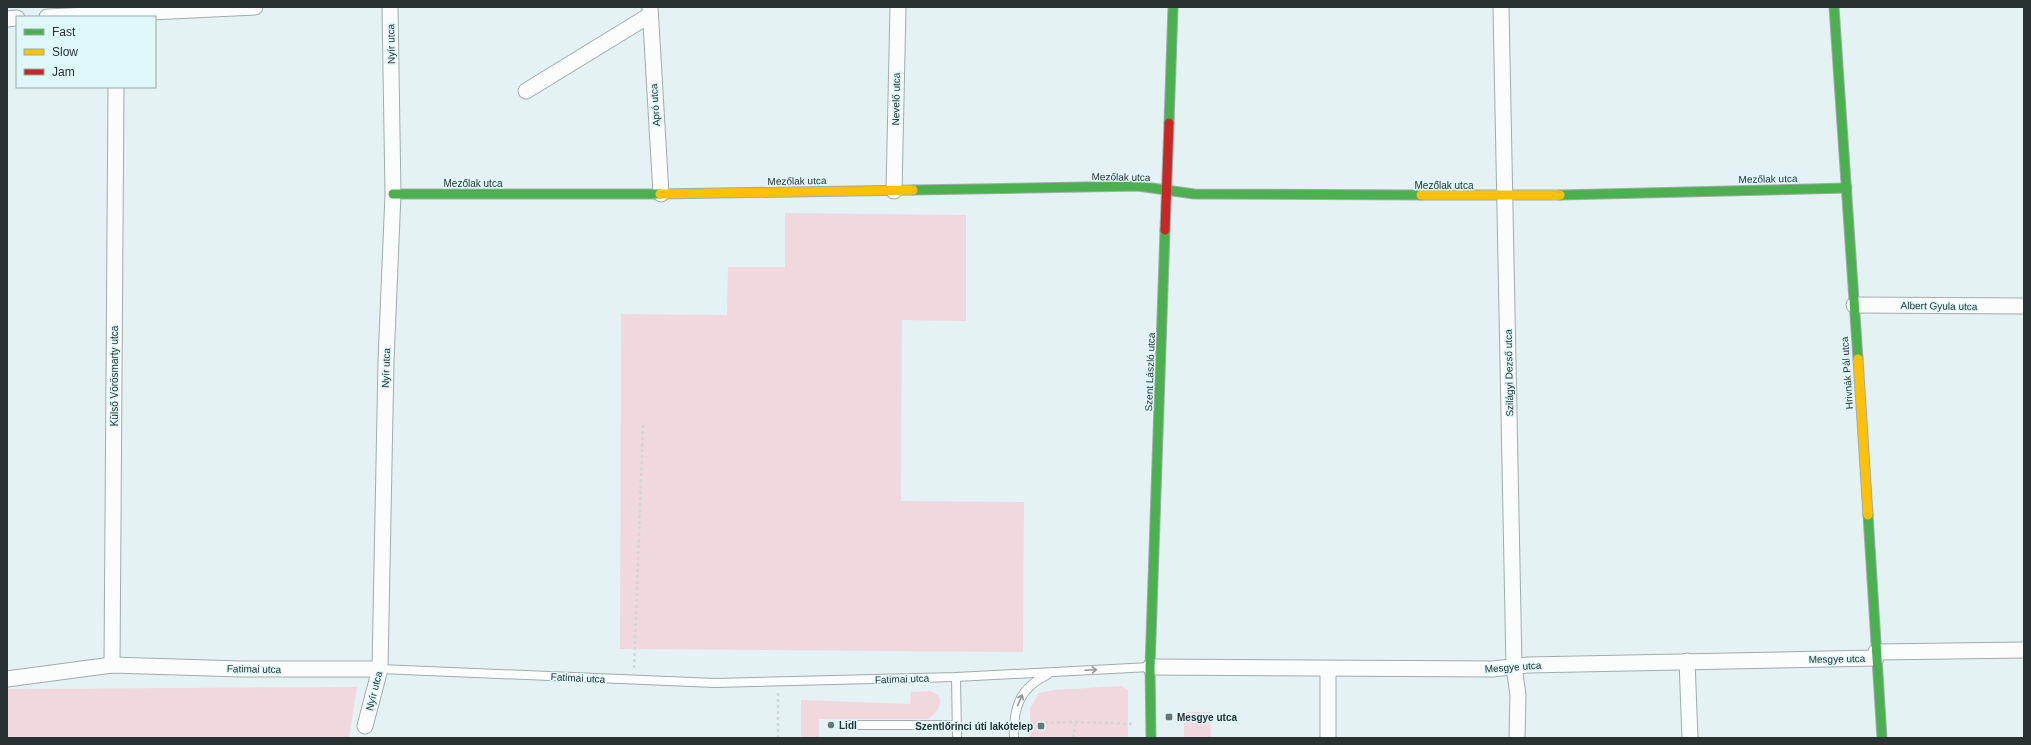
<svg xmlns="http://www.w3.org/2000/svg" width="2031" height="745" viewBox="0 0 2031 745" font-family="Arial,sans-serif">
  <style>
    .green { fill: #f1d8de }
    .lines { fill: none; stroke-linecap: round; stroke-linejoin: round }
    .lane-casing { stroke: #a0acac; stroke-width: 10 }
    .street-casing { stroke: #a0acac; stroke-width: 17 }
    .fast-casing { stroke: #a0acac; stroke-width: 11 }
    .slow-casing { stroke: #a0acac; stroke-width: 11 }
    .jam-casing { stroke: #a0acac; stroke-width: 11 }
    .path { stroke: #d3d7d7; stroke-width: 2.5; stroke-dasharray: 3 3; stroke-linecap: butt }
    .lane { stroke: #fbfdfd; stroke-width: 8 }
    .street { stroke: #fbfdfd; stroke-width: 15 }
    .fast { stroke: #4caf50; stroke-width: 9 }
    .slow { stroke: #ffc107; stroke-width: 9 }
    .jam { stroke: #c62828; stroke-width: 9 }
    .oneway { stroke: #929898 }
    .poi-dot { fill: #6a7576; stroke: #def8f9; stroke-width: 1.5 }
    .labels { text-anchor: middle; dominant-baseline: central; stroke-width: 3; stroke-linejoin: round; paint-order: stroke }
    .street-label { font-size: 10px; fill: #283232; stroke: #def8f9 }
    .poi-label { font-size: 10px; font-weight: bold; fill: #283232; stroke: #def8f9; text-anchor: start }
  </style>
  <rect width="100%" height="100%" fill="#e4f2f3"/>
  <!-- green -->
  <g class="green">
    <polygon points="785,213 966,215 966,321 902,320 901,501 1024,502 1023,652 620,649 621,314 727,315 728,267 785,267"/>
    <polygon points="1121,686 1128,690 1128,738 1030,738 1030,708 1039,693 1054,690"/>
    <polygon points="357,687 349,738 7,738 7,689"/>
    <path d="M930 691C948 697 939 712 928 719H819V738H801V700L910 704 911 692Z"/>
    <polygon points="1184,712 1210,712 1211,738 1184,738"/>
  </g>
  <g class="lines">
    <!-- lane casing -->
    <g class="lane-casing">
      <g id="lane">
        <polyline points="380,669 715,683 956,677 1150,667"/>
        <polyline points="956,677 957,738"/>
        <polyline points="850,725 956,725"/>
        <path d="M1014 738C1013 709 1019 688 1047 675"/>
      </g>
    </g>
    <!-- street casing -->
    <g class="street-casing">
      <g id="street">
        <polyline points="650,7 661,194"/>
        <polyline points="1501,7 1514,667 1518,695 1517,738"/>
        <polyline points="47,17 255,7"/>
        <polyline points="7,19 17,18"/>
        <polyline points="526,91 650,15"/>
        <polyline points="894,191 898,7"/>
        <polyline points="1854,305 2024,306"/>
        <polyline points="1876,652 2024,650"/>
        <polyline points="1687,661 1690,738"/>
        <polyline points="112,665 116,87"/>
        <polyline points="1150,667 1493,669 1528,665 1876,658"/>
        <polyline points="7,679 112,665 241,669 380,669"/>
        <polyline points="365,726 380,669 386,361 393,194 390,7"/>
        <polyline points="1328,738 1328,669"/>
      </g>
    </g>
    <!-- fast casing -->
    <g class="fast-casing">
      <g id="fast">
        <polyline points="1834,7 1858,359"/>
        <polyline points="1169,123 1173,7"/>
        <polyline points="913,190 1138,186 1194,194 1421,195"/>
        <polyline points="393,194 660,194"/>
        <polyline points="1560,195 1847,188"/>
        <polyline points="1868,515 1882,738"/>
        <polyline points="1151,738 1150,667 1165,230"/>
      </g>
    </g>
    <!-- slow casing -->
    <g class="slow-casing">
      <g id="slow">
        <polyline points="660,194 913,190"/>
        <polyline points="1421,195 1560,195"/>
        <polyline points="1858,359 1868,515"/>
      </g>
    </g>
    <!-- jam casing -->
    <g class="jam-casing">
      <polyline id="jam" points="1165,230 1169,123"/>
    </g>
    <!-- path -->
    <g class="path">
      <polyline points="634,668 643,425"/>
      <polyline points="1027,723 1076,722 1133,724"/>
      <polyline points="778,738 778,693"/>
      <polyline points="1073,738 1076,722"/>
    </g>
    <!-- lane -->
    <use href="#lane" class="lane"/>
    <!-- street -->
    <use href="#street" class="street"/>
    <!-- fast -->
    <use href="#fast" class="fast"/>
    <!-- slow -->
    <use href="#slow" class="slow"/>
    <!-- jam -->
    <use href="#jam" class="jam"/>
  </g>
  <!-- one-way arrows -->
  <defs><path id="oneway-shaft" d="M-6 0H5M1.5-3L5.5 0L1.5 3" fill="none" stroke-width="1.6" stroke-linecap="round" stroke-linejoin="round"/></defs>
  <g class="oneway">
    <use href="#oneway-shaft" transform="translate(1091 670) rotate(-3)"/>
    <use href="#oneway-shaft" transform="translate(1020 700) rotate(-67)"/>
  </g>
  <!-- markers -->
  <g class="poi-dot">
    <rect x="1165" y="713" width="8" height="8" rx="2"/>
    <circle cx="831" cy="725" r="4"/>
    <rect x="1037" y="722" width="8" height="8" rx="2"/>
  </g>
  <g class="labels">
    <!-- street labels -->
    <g class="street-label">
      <text transform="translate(391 44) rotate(-91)">Nyír utca</text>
      <text transform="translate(896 99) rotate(-89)">Nevelő utca</text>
      <text transform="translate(655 105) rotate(-94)">Apró utca</text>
      <text transform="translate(1121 177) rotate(1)">Mezőlak utca</text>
      <text transform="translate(1768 179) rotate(-1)">Mezőlak utca</text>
      <text transform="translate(797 181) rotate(-1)">Mezőlak utca</text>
      <text x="473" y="183">Mezőlak utca</text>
      <text x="1444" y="185">Mezőlak utca</text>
      <text transform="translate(1939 306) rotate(1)">Albert Gyula utca</text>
      <text transform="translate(386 368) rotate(-88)">Nyír utca</text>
      <text transform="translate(1150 372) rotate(-88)">Szent László utca</text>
      <text transform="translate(1509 373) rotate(-91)">Szilágyi Dezső utca</text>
      <text transform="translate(1847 373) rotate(-94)">Hrivnák Pál utca</text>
      <text transform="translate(114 376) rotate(-90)">Külső Vörösmarty utca</text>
      <text transform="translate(1837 659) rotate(-1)">Mesgye utca</text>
      <text transform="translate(1513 667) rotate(-4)">Mesgye utca</text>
      <text transform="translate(254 669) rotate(1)">Fatimai utca</text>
      <text transform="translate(578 678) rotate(3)">Fatimai utca</text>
      <text transform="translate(902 679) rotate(-2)">Fatimai utca</text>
      <text transform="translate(374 691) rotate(-76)">Nyír utca</text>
    </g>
    <!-- poi labels -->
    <g class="poi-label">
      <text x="1177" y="717">Mesgye utca</text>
      <text x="839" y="725">Lidl</text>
      <text x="1033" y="726" text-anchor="end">Szentlőrinci úti lakótelep</text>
    </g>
  </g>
  <!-- border -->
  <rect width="2031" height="745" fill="none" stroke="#283232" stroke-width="16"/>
  <!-- legend -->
  <rect x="16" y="16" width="140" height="72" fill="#def8f9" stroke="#95a9a9"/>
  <rect x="24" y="29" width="20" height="6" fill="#4caf50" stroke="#95a9a9"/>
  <text x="52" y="36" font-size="12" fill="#283232">Fast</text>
  <rect x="24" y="49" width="20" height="6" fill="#ffc107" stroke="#95a9a9"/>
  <text x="52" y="56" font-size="12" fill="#283232">Slow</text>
  <rect x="24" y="69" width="20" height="6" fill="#c62828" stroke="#95a9a9"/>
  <text x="52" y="76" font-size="12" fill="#283232">Jam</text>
</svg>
